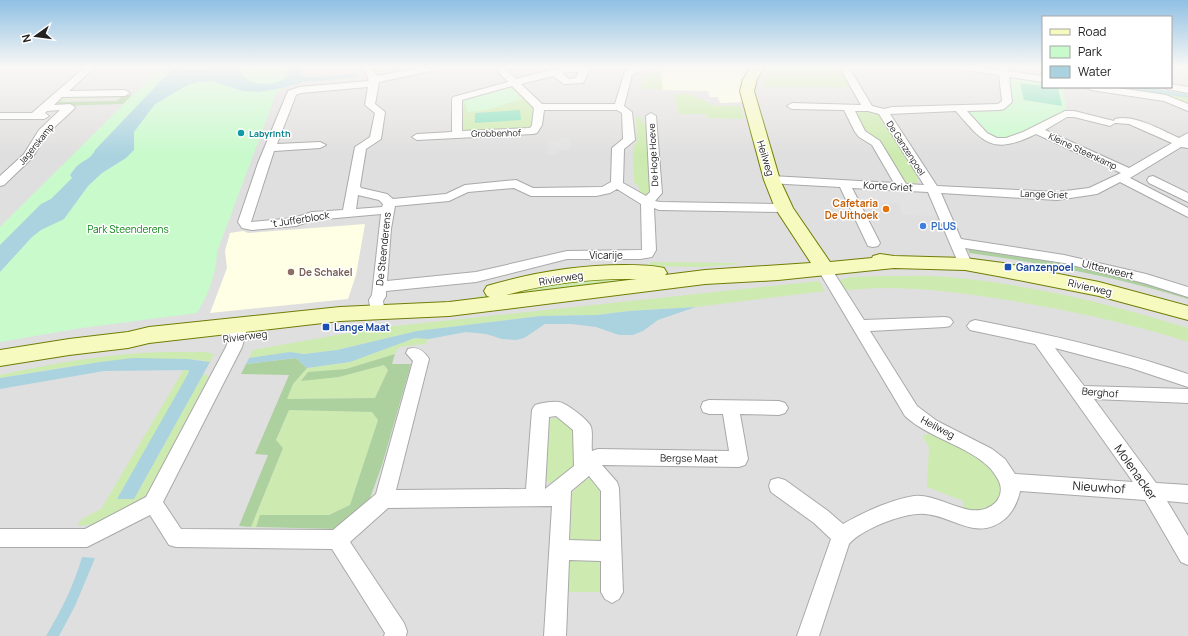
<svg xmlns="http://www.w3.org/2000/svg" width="1188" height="636" viewBox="0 0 1188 636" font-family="Manrope,sans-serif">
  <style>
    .residential { fill: #e0dfdf }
    .education { fill: #ffffe5 }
    .grass { fill: #cdebb0 }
    .forest { fill: #add19e }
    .park { fill: #c8facc }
    .pitch { fill: #88e0be }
    .parking { fill: #e2e2e2 }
    .water { fill: #aad3df }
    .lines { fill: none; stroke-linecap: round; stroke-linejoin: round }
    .street-casing { stroke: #a9a9a9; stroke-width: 2 }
    .secondary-casing { stroke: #707d05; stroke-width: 2 }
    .street { fill: #fff; fill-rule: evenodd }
    .secondary { fill: #f7fabf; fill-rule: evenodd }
    .culture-dot { fill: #0f9aa8; stroke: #fff; stroke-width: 1.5 }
    .food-dot { fill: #e8710a; stroke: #fff; stroke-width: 1.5 }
    .shop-dot { fill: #3f7fe0; stroke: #fff; stroke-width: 1.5 }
    .transit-dot { fill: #1a4fb4; stroke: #fff; stroke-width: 1.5 }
    .education-dot { fill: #8d6e63; stroke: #fff; stroke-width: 1.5 }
    .labels { text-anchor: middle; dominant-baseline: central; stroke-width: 3; stroke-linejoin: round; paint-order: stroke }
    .far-culture-label { font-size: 9px; font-weight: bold; fill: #0d838f; stroke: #fff; text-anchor: start }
    .far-street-label { font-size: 9px; fill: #222; stroke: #fff }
    .street-label { font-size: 10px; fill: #222; stroke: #fff }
    .food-label { font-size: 10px; font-weight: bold; fill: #c56008; stroke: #fff; text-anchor: end }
    .shop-label { font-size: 10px; font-weight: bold; fill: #366cbe; stroke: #fff; text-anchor: start }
    .park-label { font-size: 10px; fill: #0c8416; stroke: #fff }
    .transit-label { font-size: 10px; font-weight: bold; fill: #164399; stroke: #fff; text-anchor: start }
    .education-label { font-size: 10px; font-weight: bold; fill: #785e54; stroke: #fff; text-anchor: start }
    .near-street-label { font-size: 12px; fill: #222; stroke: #fff }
  </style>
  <rect width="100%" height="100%" fill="#f2efe9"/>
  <!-- residential -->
  <polygon class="residential" points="0,66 1043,66 1043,87 1171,87 1171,66 1188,66 1188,636 0,636"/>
  <!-- education -->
  <g class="education">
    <polygon points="658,66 749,66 750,69 744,71 743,102 720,103 718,97 710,97 708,91 662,90 661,71 658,71"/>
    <polygon points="365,224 356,275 348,299 210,313 227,268 225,251 230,233 243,231 248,233"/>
  </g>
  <!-- grass -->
  <g class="grass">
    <polygon points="386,66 399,66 381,70 383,73 417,66 432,66 378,77 374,68"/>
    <polygon points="767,66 842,66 853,87 764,87"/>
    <polygon points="646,73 661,73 663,89 640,89"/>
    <polygon points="511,86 514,87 536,107 534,125 531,129 462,131 461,128 461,101 463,99"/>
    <polygon points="1101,87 1122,87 1184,96 1188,98 1188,104 1175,99"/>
    <polygon points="674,94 689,94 715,106 740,106 744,119 707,118 706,114 679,114"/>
    <polygon points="123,95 120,98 67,99 64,102 56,102 63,96"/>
    <polygon points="858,109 868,111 878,114 918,175 917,183 907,183 899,178 865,135 853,113"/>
    <polygon points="636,117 641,117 641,121 647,125 650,190 649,194 645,195 639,192 639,187 634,182 633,148 637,142"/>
    <polygon points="650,262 735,263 740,264 699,267 650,266"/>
    <path d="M884 276C905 276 927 275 948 277 1029 284 1110 304 1188 328V342C1142 327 1094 316 1047 307 993 297 937 288 882 288 869 288 856 290 843 290L837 281 850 277Z"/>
    <polygon points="696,278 449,305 499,291 549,280"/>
    <polygon points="819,281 825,291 696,307 629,311 597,315 540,316 417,331 337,350 304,354 290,352 249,358 253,350 376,328"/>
    <polygon points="415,338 429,339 425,344 399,347 395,354 346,369 308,372 301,380 339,377 384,365 388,370 375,398 286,399 293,384 307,368 350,362"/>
    <path d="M161 352H205L214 354 210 362C195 358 180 359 164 359 109 358 55 369 0 378V375C53 363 106 354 161 352Z"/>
    <polygon points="184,369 189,370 188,374 134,499 203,374 209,376 145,498 139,503 99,524 77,526 82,519 101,509"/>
    <polygon points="289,410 372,412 378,420 350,505 329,515 260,515 256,527 251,527 283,448 276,441"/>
    <polygon points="559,418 576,433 576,466 553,485 544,479 547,419"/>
    <polygon points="929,434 936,435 963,447 988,464 1002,484 999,496 994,504 989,508 978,512 964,511 963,501 927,487 929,447 922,436"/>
    <polygon points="586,479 595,479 602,486 604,544 569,544 570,504 572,493"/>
    <polygon points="566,557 605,557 605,592 564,592"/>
  </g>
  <!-- forest -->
  <g class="forest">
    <polygon points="123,95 132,95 123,104 52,106 56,102 117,101"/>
    <path d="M968 248C1043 258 1116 274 1188 296V299C1117 277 1043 263 969 253Z"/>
    <polygon points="395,354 392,364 411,364 382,465 369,501 337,529 256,527 260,515 329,515 350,505 378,420 372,412 289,410 276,440 283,448 251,527 239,526 268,455 255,454 289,375 241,374 246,364 296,358 307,368 293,384 287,399 375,398 388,370 384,365 339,377 301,381 308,372 346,369"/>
  </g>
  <!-- park -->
  <g class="park">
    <path d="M162 66H294L289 79 276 94 217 252C217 272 208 296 197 313L82 328 0 342V227Z"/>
    <path d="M1007 76 1026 77V80L1043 82V87H1062L1067 112C1048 121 1010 147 990 136 982 132 971 117 965 110L1006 107 1010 105Z"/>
    <polygon points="511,88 522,99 486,110 468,112 464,100"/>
  </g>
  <!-- pitch -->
  <g class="pitch">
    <polygon points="1020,83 1058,88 1062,106 1024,100"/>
    <polygon points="520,110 521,120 475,123 475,113"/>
  </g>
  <!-- parking -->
  <g class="parking">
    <polygon points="559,138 570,138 570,150 558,150 557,155 547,154 548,141 559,141"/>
    <polygon points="855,187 928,191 939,216 903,215 898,203 861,202"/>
  </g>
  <!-- water -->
  <g class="water">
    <path d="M175 66H184L182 68 184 70H201L206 66H234C240 69 242 75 247 79 257 86 282 86 288 74L287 66H303L301 72 304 77H317L357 74 359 77 304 82 277 89 259 92 243 91 212 81 196 82 184 87 155 104 134 132V150L126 158 102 173 88 186 64 219 41 230 32 237 0 272V245L41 204 51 199 72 178 70 175C73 171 77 165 81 163 87 159 92 157 95 150Z"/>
    <polygon points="1122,87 1142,87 1187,94 1188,98"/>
    <polygon points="696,307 658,320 643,331 633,335 619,335 596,327 571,324 545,324 524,338 516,340 502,339 486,334 466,332 429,339 415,338 350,362 307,368 296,358 246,364 249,358 290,352 304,354 337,350 417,331 540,316 597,315 629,311"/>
    <polygon points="133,358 188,359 210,362 134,499 117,499 188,374 189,370 104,371 0,389 0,378 100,362"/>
    <path d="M82 557 95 558 75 606 59 636H46C61 611 74 585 82 557Z"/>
  </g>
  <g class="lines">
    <!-- street casing -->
    <g class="street-casing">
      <g id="street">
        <polygon points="86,66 96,66 69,91 125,90 130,93 125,96 62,97 54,105 70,104 75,107 74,109 47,134 32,158 4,185 0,186 0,176 24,154 39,130 60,110 47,111 45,113 49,116 44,119 0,119 0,113 32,113"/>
        <path d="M363 66H371L377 76 429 66H445L440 69 379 82 375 104 385 112 381 139 366 149 360 186 361 188 387 194 393 199 446 194 465 185 516 180 533 188 602 187 611 182 612 148 623 139 622 113 617 110H544L542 125 537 133 533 134 417 140 412 137 417 134 452 132V99L453 97 508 82 493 66H502L516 79 567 66 588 67 590 69 583 83 564 84 553 76 521 84 542 104H615L625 71 636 66H647L646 68 632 75 624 106 632 112 635 140 624 149 623 183 646 196 650 192 646 116 651 113 656 116 662 193 655 201 660 202 784 204 788 205 790 208 788 211 784 212 659 210 654 208 656 250 652 257 640 259H567L476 282 386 291V296L383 301 385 313 383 317 378 318 373 317 371 313 369 300 372 295 381 214 314 220 296 226 252 230 242 228 238 222 258 163 288 91 299 87 369 81ZM567 72H579L576 78 569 79 562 73ZM512 86 534 108 532 125 530 128 462 131V100ZM368 87 365 105 375 113 370 137 355 147 343 210 312 212 294 218 251 222 274 151 320 148 326 145 320 142 277 144 296 95 301 93ZM514 188 531 196H596L610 193 617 189 641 204 642 250 567 251 476 272 387 281 391 229 395 206 449 201 468 192ZM358 195 379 200 383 204 382 207 356 209Z"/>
        <path d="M839 66H848L872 106 884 109 892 107 998 104 1002 101 999 75 956 69 953 68 952 66H972L999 70V66H1007L1008 71 1043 76V82L1009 77 1012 102 1004 109 1000 110 967 111 987 133 997 138H1006L1023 132 1065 111H1074L1114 121 1115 119C1134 114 1161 130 1179 138L1188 133V148L1181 147 1130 178 1188 208V217L1120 182 1097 194 1057 200 941 193 961 239 1064 255 1146 274 1188 287V297L1144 283 1064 263 965 248 972 264 970 267 965 269 960 267 928 192 852 188 880 243 878 246 873 247 868 246 840 187 768 183 766 180 768 177 772 176 894 183 872 145 859 137 855 132 844 110 792 109 787 106 792 103 861 105ZM855 111H868L879 114 924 185 906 184 880 141 865 131ZM956 111C984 144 993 155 1036 134L1121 173 1089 188 1057 192 937 186 890 114ZM1067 117H1074L1110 126 1115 123 1129 124 1172 143 1129 168 1045 130Z"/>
        <polygon points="1025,66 1043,66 1043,71 1027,68"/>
        <polygon points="1171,84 1188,87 1188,93 1167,89 1165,87 1171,87"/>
        <polygon points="1086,87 1111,87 1166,95 1188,104 1188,111 1164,101 1091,90"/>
        <polygon points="1153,176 1188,193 1188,202 1149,183 1147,180 1149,177"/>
        <path d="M824 263 829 265 864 320 945 317 950 318 953 322 950 326 945 327 870 331 917 406 937 421 992 449 1005 459 1015 474 1133 482 1035 344 970 330 967 326 970 322 975 320C1047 334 1118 350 1188 374V387L1131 368 1055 348 1084 386 1188 389V403L1094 399 1156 483 1188 485V503L1167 501 1188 536V565L1181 562 1145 500 1020 491C1018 501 1013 511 1006 518 977 543 954 516 925 514 905 512 862 529 849 544L819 636H797L831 539 814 523 771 492 769 486 771 480 778 478 785 480 828 511 843 524C864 512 890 500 914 496 941 493 972 524 995 503 1000 498 1002 491 1000 484 998 478 994 473 990 468 967 445 930 439 905 416L817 268 819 265Z"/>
        <path d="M240 319 245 321 248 325 242 347 163 502 181 529 333 530 376 494 413 361 406 353 408 349C418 346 424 351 429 359L396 490 526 489 532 410 535 405C542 403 552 401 559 402 566 403 589 420 591 427 593 434 591 444 592 451L598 449 729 451 723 414H709L703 412 701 407 703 402 709 400 779 401 785 403 788 408 785 413 779 415 740 414 748 459 745 465 739 467 602 465 617 482 619 488 623 592 619 599 612 603 605 599 601 592V561L569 560 566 636H544L552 506 388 508 350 542 404 623 407 631 406 636H384L385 633 332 549 176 547 169 545 150 515 87 547H0V529H85L146 497 226 347 235 321ZM556 416 573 430 574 466 545 489 549 417ZM589 476 601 491V541L569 540 571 491Z"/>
      </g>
    </g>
    <!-- secondary casing -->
    <g class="secondary-casing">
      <path id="secondary" d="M752 66H765L757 79 754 91 780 180 793 208 830 262 872 258 873 256 880 254 894 256 965 258 1003 263 1099 282 1188 306V320L1099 296 1003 277 965 270 894 268 778 280 705 284 449 316 340 321 149 343 128 348 69 355 0 366V350L69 339 128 332 149 327 340 307 449 302 490 297 487 296 484 291 487 286C531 273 578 265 624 265 637 265 651 265 664 268L667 273 665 275 705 270 811 263 775 208 764 180 740 91 743 79ZM637 279 506 295C549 283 593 278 637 279Z"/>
    </g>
    <!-- street -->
    <use href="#street" class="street"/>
    <!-- secondary -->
    <use href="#secondary" class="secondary"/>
  </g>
  <!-- sky -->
  <linearGradient id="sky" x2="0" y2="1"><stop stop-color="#8fc0e4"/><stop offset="0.43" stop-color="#f9f8f5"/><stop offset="1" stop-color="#f9f8f5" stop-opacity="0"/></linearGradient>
  <rect width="1188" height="155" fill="url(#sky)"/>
  <!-- markers -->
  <circle class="culture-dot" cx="241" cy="133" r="4"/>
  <circle class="food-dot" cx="886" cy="209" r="4"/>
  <circle class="shop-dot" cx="923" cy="226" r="4"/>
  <g class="transit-dot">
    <rect x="1004" y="263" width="8" height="8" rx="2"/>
    <rect x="322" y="323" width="8" height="8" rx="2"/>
  </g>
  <circle class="education-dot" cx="291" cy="272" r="4"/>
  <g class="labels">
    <!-- far-culture labels -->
    <g class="far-culture-label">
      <text x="249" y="133">Labyrinth</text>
    </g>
    <!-- far-street labels -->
    <g class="far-street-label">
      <text transform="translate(496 133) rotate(-1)">Grobbenhof</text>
      <text transform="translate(36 144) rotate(-51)">Jagerskamp</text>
      <text transform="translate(906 148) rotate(57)">De Ganzenpoel</text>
      <text transform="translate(1083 151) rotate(25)">Kleine Steenkamp</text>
      <text transform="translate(653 155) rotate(-93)">De Hoge Hoeve</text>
      <text transform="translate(1044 194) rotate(2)">Lange Griet</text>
    </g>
    <!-- street labels -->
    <g class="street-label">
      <text transform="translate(766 158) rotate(73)">Heilweg</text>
      <text transform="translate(888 186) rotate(3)">Korte Griet</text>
      <text transform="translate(300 219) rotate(-9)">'t Jufferblock</text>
      <text transform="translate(383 249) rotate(-84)">De Steenderens</text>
      <text x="606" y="255">Vicarije</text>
      <text transform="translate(1108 269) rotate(14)">Uitterweert</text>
      <text transform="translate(561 278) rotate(-9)">Rivierweg</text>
      <text transform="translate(1090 287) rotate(13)">Rivierweg</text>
      <text transform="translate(245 336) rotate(-7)">Rivierweg</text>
      <text transform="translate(1100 392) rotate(5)">Berghof</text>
      <text transform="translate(938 427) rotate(28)">Heilweg</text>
      <text transform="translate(689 458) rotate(1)">Bergse Maat</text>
    </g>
    <!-- food labels -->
    <g class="food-label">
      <text x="878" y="203">Cafetaria<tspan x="878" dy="12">De Uithoek</tspan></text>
    </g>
    <!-- shop labels -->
    <g class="shop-label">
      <text x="931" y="226">PLUS</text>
    </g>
    <!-- park labels -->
    <g class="park-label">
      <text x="128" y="229">Park Steenderens</text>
    </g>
    <!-- transit labels -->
    <g class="transit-label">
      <text x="1016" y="267">Ganzenpoel</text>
      <text x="334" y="327">Lange Maat</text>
    </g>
    <!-- education labels -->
    <g class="education-label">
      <text x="299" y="272">De Schakel</text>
    </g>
    <!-- near-street labels -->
    <g class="near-street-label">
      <text transform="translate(1136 472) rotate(55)">Molenacker</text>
      <text transform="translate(1099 487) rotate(4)">Nieuwhof</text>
    </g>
  </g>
  <!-- legend -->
  <rect x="1042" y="16" width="130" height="72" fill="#ffffff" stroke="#a7a7a7"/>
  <rect x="1050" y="29" width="20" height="6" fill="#f7fabf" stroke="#a7a7a7"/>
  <text x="1078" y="36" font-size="12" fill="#222222">Road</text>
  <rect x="1050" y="46" width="20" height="12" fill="#c8facc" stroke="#a7a7a7"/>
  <text x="1078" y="56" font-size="12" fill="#222222">Park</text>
  <rect x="1050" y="66" width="20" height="12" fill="#aad3df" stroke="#a7a7a7"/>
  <text x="1078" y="76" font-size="12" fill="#222222">Water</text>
  <!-- north arrow -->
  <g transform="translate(36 36) rotate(256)" stroke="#ffffff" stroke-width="3" paint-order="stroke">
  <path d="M0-3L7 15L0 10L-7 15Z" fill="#222222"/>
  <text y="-6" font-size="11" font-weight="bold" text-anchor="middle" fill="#222222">N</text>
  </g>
</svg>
